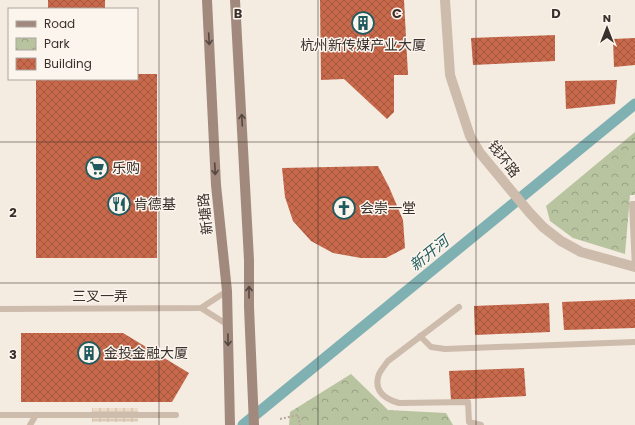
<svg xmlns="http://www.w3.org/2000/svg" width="635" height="425" viewBox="0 0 635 425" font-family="Poppins,'Noto Sans SC',sans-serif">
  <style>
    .park { fill: url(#park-crowns) }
    .plaza { fill: url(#plaza-grid) }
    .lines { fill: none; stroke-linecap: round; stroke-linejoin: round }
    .canal { stroke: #7fb0b2; stroke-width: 11 }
    .building { fill: url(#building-cross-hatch) }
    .path { stroke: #b9a596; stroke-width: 2; stroke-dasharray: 2 2; stroke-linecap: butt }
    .lane { stroke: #cdbbac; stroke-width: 6 }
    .street { stroke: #cdbbac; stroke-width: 10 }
    .secondary { stroke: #a18a7d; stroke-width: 10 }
    .oneway { stroke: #544640 }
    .grid { fill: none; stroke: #3b302b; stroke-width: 1; stroke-opacity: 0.55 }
    .labels { text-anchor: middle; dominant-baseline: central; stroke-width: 3; stroke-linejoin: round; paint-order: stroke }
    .poi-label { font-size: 14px; fill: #3b302b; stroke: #fbf5ee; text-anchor: start }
    .street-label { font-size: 14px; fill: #3b302b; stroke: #fbf5ee }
    .water-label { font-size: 15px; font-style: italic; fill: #1f5a5e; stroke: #fbf5ee }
    .grid-label { font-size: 13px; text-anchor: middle; font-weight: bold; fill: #3b302b; stroke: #fbf5ee; stroke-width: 3; stroke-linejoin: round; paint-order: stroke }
  </style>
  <defs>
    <pattern id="park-crowns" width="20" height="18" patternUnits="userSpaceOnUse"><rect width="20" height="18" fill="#b8c4a0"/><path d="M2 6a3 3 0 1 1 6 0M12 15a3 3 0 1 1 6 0" fill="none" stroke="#97a083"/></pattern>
    <pattern id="plaza-grid" width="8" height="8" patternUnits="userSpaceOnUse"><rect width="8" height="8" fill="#ecdcc8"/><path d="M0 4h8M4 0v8" fill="none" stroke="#cbbdac"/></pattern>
    <pattern id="building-cross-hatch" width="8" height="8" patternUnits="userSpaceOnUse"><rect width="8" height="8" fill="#c8694b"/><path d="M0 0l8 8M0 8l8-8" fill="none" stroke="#a4573f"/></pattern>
  </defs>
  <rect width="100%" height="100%" fill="#f4ebe1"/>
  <!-- park -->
  <g class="park">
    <polygon points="635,132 635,195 630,195 625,254 573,238 550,221 546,206"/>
    <polygon points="351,374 388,410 446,413 453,425 289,425 290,412"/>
  </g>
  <!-- plaza -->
  <rect class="plaza" x="92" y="408" width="46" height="14"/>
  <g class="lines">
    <!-- canal -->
    <polyline class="canal" points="243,425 635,104"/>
  </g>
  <!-- building -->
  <g class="building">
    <rect x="48" y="0" width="57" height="9"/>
    <polygon points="320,0 404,0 408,75 394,75 394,112 387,119 344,79 321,80"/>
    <polygon points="555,35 555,61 473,65 471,38"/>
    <polygon points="635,38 635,65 614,67 613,39"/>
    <polygon points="137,74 157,74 157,258 36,258 36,79 137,79"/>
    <polygon points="617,80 615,104 566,109 565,81"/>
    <polygon points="378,166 389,187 403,220 405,248 386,258 361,258 333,253 311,241 293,221 285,197 282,168"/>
    <polygon points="635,299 635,328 564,330 562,302"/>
    <polygon points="549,303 550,332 475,335 474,306"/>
    <polygon points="21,333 123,333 189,373 172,402 21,402"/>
    <polygon points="524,368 526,396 451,400 449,371"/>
  </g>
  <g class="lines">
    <!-- path -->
    <polyline class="path" points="280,419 298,415 300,425"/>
    <!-- lane -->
    <g class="lane">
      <polyline points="635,268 632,204 635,204"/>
      <path d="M459 307 388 361C385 365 381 370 379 374 373 390 384 399 399 403L468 402 469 422 481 425"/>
      <polyline points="201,308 228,325"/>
      <polyline points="0,309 201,308 227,291"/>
      <polyline points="420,336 431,347 445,349 635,342"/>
      <polyline points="0,415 176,415"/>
      <polyline points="30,425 36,415"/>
    </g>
    <!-- street -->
    <polyline class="street" points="445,0 450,75 470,136 480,153 529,212 543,227 561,241 581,252 635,267"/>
    <!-- secondary -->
    <g class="secondary">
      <polyline points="207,0 216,185 227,291 230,425"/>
      <polyline points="235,0 249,260 249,307 254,425"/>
    </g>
  </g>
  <!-- one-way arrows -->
  <defs><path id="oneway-shaft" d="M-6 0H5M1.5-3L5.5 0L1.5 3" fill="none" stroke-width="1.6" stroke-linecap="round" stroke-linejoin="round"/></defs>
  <g class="oneway">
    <use href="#oneway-shaft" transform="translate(209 39) rotate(87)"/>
    <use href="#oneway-shaft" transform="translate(242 120) rotate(-93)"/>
    <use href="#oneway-shaft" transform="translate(215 169) rotate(87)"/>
    <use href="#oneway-shaft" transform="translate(249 292) rotate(-90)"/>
    <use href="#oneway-shaft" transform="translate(228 340) rotate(89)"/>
  </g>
  <!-- grid -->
  <path class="grid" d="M159 0V425M318 0V425M476 0V425M0 142H635M0 283H635"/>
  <!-- icons -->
  <defs>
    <g id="building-ring" transform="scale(1.15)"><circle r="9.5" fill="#fbf5ee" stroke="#1f5a5e" stroke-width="1.5"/><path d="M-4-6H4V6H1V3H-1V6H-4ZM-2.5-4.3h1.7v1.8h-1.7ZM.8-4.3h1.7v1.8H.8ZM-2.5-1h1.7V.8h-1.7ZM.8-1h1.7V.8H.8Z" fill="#1f5a5e"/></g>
    <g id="supermarket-ring" transform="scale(1.15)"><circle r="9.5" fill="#fbf5ee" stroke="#1f5a5e" stroke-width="1.5"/><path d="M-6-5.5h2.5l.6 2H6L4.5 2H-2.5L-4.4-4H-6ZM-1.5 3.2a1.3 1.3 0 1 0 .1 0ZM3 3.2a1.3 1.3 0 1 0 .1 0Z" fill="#1f5a5e"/></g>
    <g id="restaurant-ring" transform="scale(1.15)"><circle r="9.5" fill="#fbf5ee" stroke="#1f5a5e" stroke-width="1.5"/><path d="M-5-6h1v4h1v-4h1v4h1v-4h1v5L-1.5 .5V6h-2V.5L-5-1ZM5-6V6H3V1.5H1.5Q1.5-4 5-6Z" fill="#1f5a5e"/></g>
    <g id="church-ring" transform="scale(1.15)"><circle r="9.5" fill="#fbf5ee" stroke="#1f5a5e" stroke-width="1.5"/><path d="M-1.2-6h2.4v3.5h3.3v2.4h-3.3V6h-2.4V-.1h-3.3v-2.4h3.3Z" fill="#1f5a5e"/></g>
  </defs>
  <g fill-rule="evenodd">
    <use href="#building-ring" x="363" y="23"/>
    <use href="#supermarket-ring" x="97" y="168"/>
    <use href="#restaurant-ring" x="119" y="204"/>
    <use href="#church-ring" x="344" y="208"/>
    <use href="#building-ring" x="89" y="353"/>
  </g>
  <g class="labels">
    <!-- poi labels -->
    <g class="poi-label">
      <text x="363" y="45" text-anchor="middle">杭州新传媒产业大厦</text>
      <text x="112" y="168">乐购</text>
      <text x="134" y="204">肯德基</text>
      <text x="360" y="208">会崇一堂</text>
      <text x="104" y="353">金投金融大厦</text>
    </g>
    <!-- street labels -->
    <g class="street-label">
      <text transform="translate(504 159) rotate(52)">钱环路</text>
      <text transform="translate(205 214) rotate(-96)">新塘路</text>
      <text x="100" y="296">三叉一弄</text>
    </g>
    <!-- water labels -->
    <g class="water-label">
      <text transform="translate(429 253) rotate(-39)">新开河</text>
    </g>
  </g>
  <g class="grid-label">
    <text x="238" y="18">B</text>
    <text x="397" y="18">C</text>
    <text x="556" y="18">D</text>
    <text x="13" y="217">2</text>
    <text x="13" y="359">3</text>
  </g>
  <!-- legend -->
  <rect x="8" y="8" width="130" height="72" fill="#fbf5ee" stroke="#aea6a0"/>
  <rect x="16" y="21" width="20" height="6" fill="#a18a7d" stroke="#aea6a0"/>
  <text x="44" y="28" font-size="12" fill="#3b302b">Road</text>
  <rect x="16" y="38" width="20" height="12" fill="url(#park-crowns)" stroke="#aea6a0"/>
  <text x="44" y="48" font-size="12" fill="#3b302b">Park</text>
  <rect x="16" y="58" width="20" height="12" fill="url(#building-cross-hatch)" stroke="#aea6a0"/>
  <text x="44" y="68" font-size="12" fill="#3b302b">Building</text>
  <!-- north arrow -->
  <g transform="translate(607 28)" stroke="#fbf5ee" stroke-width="3" paint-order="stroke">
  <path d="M0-3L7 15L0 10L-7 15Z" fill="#3b302b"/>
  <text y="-6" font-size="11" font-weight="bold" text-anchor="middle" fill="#3b302b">N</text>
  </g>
</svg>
